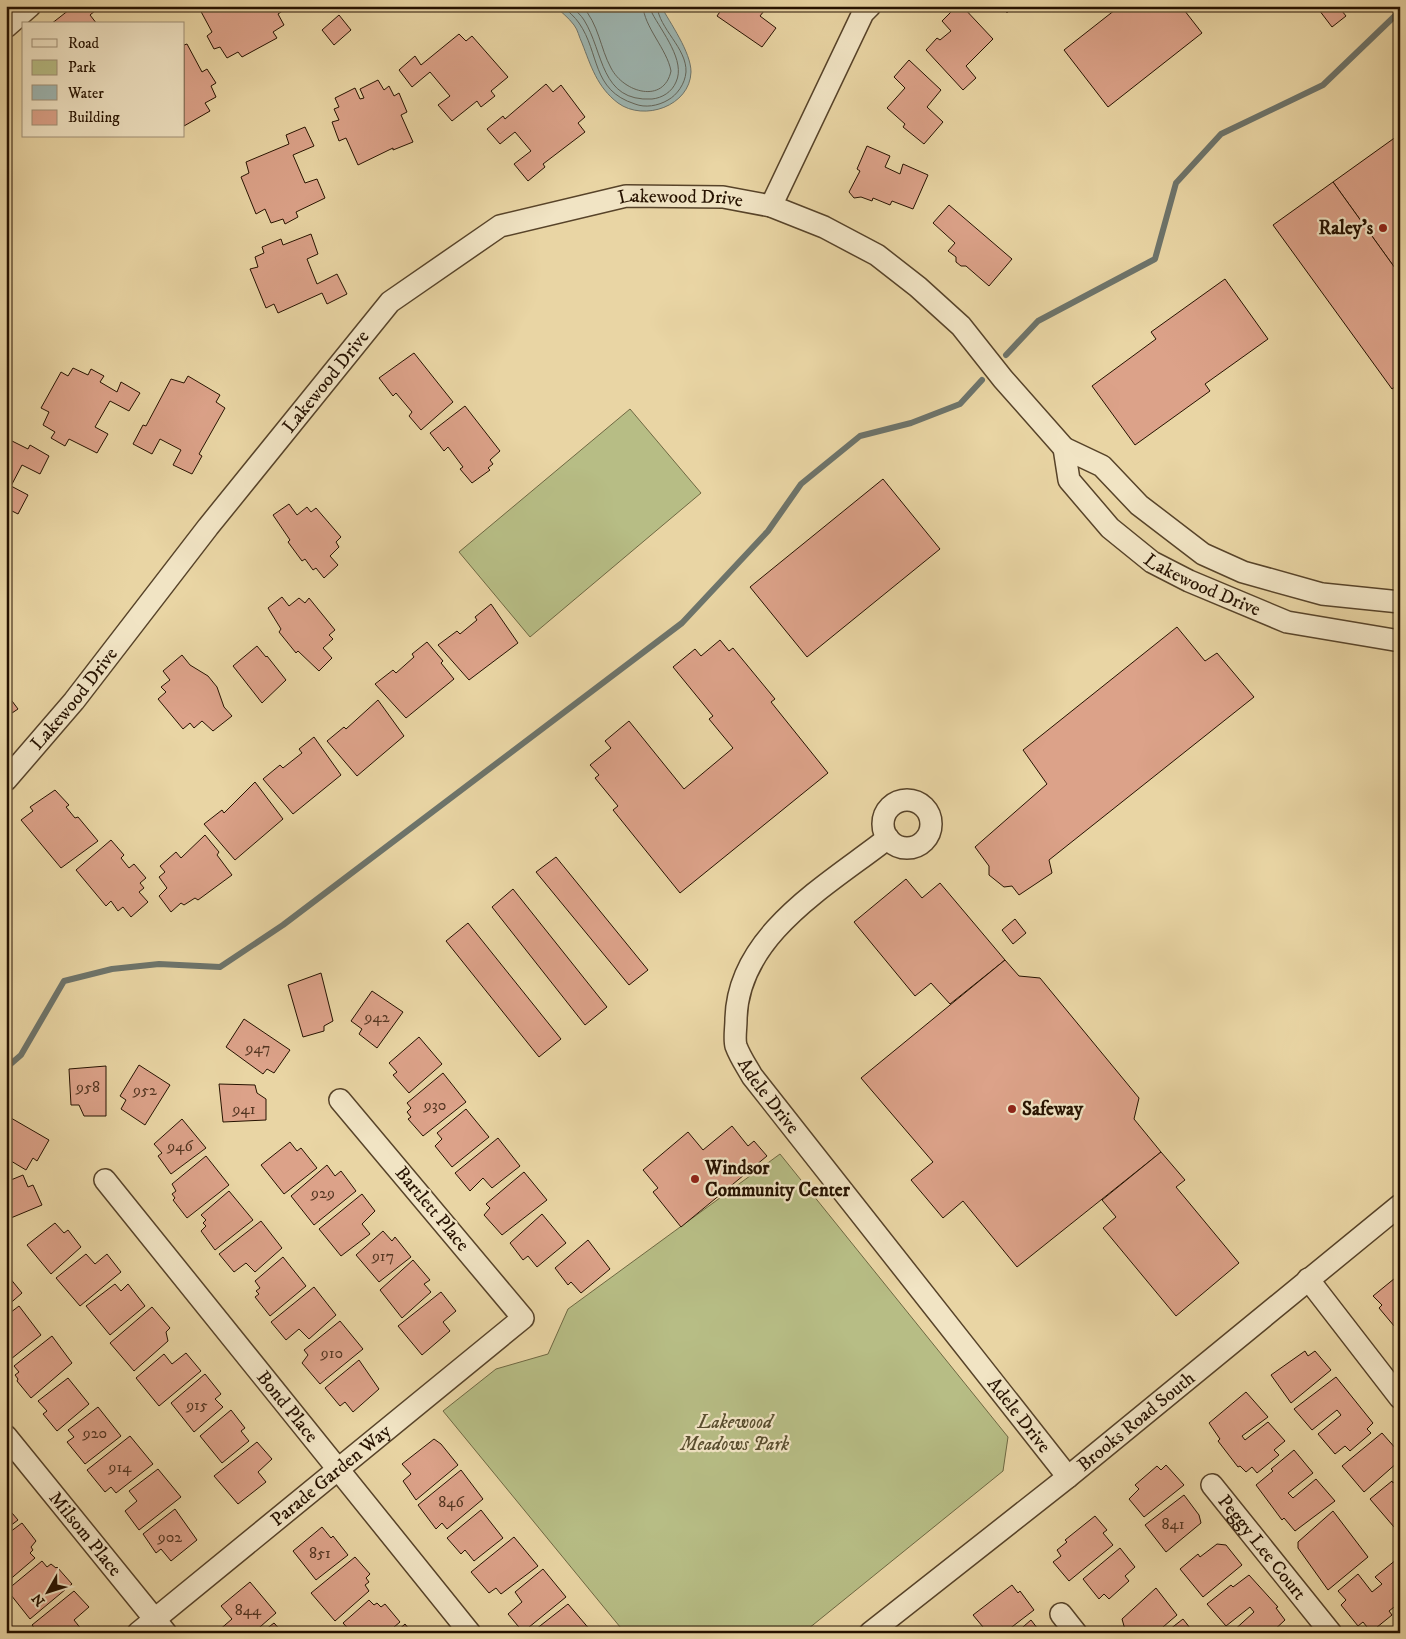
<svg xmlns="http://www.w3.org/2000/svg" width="1406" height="1639" viewBox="0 0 1406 1639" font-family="'IM FELL DW Pica',serif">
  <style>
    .green { fill: #b7bd85; stroke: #6e6842 }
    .water { fill: #9db6b2; stroke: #6d746b }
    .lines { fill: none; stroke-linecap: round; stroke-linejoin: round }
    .shore { stroke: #626459; stroke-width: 1 }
    .stream { stroke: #6d746b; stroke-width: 6 }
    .building { fill: #dca289; stroke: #261200 }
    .minor-casing { stroke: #574329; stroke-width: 24 }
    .minor { stroke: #f1e4c4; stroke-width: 21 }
    .poi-dot { fill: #8f2418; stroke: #f1e4c4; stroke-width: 2 }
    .labels { text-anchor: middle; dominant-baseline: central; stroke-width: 4.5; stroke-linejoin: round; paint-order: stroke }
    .number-label { font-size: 16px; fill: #543622 }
    .street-label { font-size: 19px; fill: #261200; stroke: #f1e4c4 }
    .poi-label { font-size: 19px; font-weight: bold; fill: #261200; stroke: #f1e4c4; text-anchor: start }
    .park-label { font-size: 19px; font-style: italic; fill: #594e2f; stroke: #f1e4c4 }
  </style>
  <rect width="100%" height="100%" fill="#e9d5a4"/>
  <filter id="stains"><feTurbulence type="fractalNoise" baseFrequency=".004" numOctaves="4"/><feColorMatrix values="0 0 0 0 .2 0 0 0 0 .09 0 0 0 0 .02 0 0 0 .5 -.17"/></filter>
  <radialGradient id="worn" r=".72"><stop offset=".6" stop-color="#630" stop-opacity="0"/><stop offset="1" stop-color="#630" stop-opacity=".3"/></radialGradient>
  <!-- green -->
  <g class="green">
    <polygon points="630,409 701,493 530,637 459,552"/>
    <polygon points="780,1154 1008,1437 1003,1471 803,1633 625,1633 443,1411 496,1369 548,1354 568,1309"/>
  </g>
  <!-- water -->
  <path class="water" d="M555 6H661C670 23 691 52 691 72 690 106 644 122 618 103 597 87 591 66 582 43 579 37 578 30 574 25 569 18 561 12 555 6Z"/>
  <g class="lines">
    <!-- shore -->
    <g class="shore">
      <path d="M562 6C568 11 575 17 579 23 600 53 591 90 635 104 645 108 658 106 668 100 677 95 685 84 686 72 687 48 659 29 657 6"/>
      <path d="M571 6C576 11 581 15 584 20 604 52 600 102 652 99 662 98 672 92 676 82 686 61 662 32 652 13L650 6"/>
      <path d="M582 6C599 24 600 48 611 68 624 93 664 104 671 71 667 49 644 27 643 6"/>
    </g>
    <!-- stream -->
    <g class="stream">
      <polyline points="1006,355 1038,321 1155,259 1176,183 1221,134 1323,85 1400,11"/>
      <polyline points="6,1068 21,1055 64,981 112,969 159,964 220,967 283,925 682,623 768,531 801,484 860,436 911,423 960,404 982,380"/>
    </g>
  </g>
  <!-- building -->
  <g class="building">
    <polygon points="74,6 101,6 90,15 97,24 51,24"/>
    <polygon points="198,6 222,6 224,11 233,6 282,6 284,10 278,14 284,25 273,32 277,38 242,57 238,52 227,58 220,47 214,49 207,36 212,32"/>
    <polygon points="724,6 768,6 760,16 776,28 762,47 717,16"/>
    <polygon points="957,6 962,6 993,39 966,66 976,78 963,90 926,50 937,38 940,40 951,31 942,21"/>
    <polygon points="1000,6 1014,6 1007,13"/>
    <polygon points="1120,6 1181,6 1202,33 1108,107 1064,50"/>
    <polygon points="1316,6 1338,6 1346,16 1332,27"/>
    <polygon points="339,15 351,30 334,45 322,30"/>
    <polygon points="459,34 466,41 472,36 508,77 491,91 495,96 481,107 477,101 452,121 438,105 450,96 430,72 412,87 399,70 415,56 421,65"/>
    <polygon points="187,44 202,72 207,69 216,83 211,86 216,97 205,103 210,111 184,126 184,45"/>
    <polygon points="909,60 941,90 927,107 943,122 924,144 903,127 905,124 887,108 905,88 894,77"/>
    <polygon points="378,80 384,90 389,86 394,96 399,93 407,112 401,115 413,142 393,150 393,148 358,165 346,138 339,141 332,122 339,120 334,109 339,107 335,98 355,88 360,99 364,98 360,89"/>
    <polygon points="546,84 553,92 561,85 585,117 578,123 585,132 543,164 545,167 528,181 514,164 531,151 515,132 500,144 487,129 503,116 505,119"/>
    <polygon points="305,127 314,146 293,155 305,183 317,179 325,198 296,212 298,217 285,224 283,219 271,223 265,209 256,214 241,177 249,173 246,162 289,144 286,135"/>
    <polygon points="1400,134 1400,275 1333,182"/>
    <polygon points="867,146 890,156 885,167 900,174 903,164 928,175 913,209 892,201 890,205 873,198 872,201 861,197 854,198 849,192 860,171 857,169"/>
    <polygon points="1333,182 1400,275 1400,383 1392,389 1273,225"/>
    <polygon points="949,205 1012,259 989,286 966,266 961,266 956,262 956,257 948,251 955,243 933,223"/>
    <polygon points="311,234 318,254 307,259 317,284 337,274 347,294 327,304 322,293 278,313 274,304 266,308 250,269 258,267 255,257 264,253 262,247 281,239 283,245"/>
    <polygon points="1225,279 1268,339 1205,384 1210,391 1135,445 1092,386 1156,339 1151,332"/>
    <polygon points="414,353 453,402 421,430 409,416 412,412 396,393 393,396 379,378"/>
    <polygon points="73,368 88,375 91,369 104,376 100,382 117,392 121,382 140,393 129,411 110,401 95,427 108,434 97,453 69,439 65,446 51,438 55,432 43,425 49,412 41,408 61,372 68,376"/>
    <polygon points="188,376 220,395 216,402 225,408 199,454 202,456 192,474 173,465 181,450 160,439 152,454 133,444 143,425 146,426 171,379 184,383"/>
    <polygon points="465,406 500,451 490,460 493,464 488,468 490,470 472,483 460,469 463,467 448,447 444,451 430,433"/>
    <polygon points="6,438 28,449 30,445 49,456 40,474 22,465 11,486 28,495 18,514 6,508"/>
    <polygon points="883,479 940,549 807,657 750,587"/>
    <polygon points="289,504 297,515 307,507 311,512 316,508 341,537 336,542 339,547 330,556 338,565 324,578 316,568 313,570 305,559 302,561 288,542 290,540 273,515"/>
    <polygon points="282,597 289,606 299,598 305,603 309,598 335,630 329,635 333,639 323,648 332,658 319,671 298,651 296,653 279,632 281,629 268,608"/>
    <polygon points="491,604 518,643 469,680 438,645 457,631 460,634 477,620 475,617"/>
    <polygon points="1177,627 1205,661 1217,653 1254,697 1049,860 1052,873 1019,895 1012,886 1004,887 989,875 989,866 975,847 1047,784 1023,750"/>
    <polygon points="720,640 729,651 733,648 775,699 771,702 828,773 680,893 613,810 618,806 595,778 599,775 590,765 611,748 605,741 629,721 684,789 733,748 709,719 713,716 673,667 695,649 701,656"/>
    <polygon points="427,642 443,661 441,663 454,679 406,718 375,684 393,670 396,673 414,657 412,654"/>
    <polygon points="257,646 266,657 267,656 286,680 262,703 233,666"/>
    <polygon points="182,655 190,665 208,676 217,687 224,707 232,716 213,731 202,721 194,728 190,723 183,729 158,699 166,692 161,687 170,680 163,671"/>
    <polygon points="6,693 18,709 6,717"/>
    <polygon points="378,700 404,736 357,776 327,741 344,727 346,729"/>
    <polygon points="314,737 341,775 293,814 263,779 280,765 283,768 302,753 299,749"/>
    <polygon points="255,782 283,819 235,860 204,824 222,810 224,813"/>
    <polygon points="55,790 69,805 66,807 75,818 78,817 98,841 61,868 21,820 33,811 30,807"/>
    <polygon points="205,835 219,852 217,855 232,875 198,900 195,898 184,905 181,903 171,912 159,896 167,888 159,877 165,872 160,866 176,852 181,858"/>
    <polygon points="111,840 124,855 121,858 129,868 134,864 146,878 140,883 144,888 139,892 148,902 131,917 123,907 118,911 111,901 106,906 76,870"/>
    <polygon points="556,857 648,970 629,985 536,872"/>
    <polygon points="906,879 922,898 940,883 1005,960 950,1004 931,983 915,996 854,922"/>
    <polygon points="513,889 607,1007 585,1025 492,907"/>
    <polygon points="1015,919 1026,933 1013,944 1002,930"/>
    <polygon points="468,923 561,1039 539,1057 446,941"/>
    <polygon points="1005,960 1019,976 1040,978 1139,1098 1134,1119 1161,1152 1017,1267 963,1201 943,1218 911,1180 933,1162 861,1078"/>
    <polygon points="321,973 333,1021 324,1026 324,1031 303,1037 288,985"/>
    <polygon points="372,991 403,1012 377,1048 359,1034 362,1029 351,1021"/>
    <polygon points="244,1019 290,1050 274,1073 267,1069 263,1074 226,1047"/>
    <polygon points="419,1037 442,1064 409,1093 393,1075 397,1072 389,1063"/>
    <polygon points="139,1065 170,1085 145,1125 121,1109 126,1100 120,1096"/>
    <polygon points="106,1066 106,1116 84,1116 79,1105 71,1105 69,1069"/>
    <polygon points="443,1073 466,1102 423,1136 408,1119 411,1117 407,1112 411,1108 407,1103"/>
    <polygon points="219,1084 255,1085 257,1093 266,1099 266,1120 223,1122"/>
    <polygon points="466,1109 489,1137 452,1167 435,1146 442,1139 437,1133"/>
    <polygon points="11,1118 49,1140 37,1161 33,1158 26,1170 6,1158 6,1127"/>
    <polygon points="182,1119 206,1148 171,1174 158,1156 162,1153 154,1144"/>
    <polygon points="732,1126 748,1146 754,1141 767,1156 681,1227 653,1192 658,1188 643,1170 688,1132 703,1150"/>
    <polygon points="498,1138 520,1166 492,1188 483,1178 470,1191 455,1173"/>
    <polygon points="290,1142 297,1151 301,1148 317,1168 284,1194 261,1165"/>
    <polygon points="1161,1152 1185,1180 1176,1187 1239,1263 1176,1316 1103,1228 1116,1217 1102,1200"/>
    <polygon points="206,1156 229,1185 187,1218 173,1200 175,1198 172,1194 176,1191 172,1184"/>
    <polygon points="327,1165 335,1176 341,1171 356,1191 314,1225 291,1196"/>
    <polygon points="524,1172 547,1200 502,1235 484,1215 490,1208 486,1204"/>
    <polygon points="23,1175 28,1187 33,1185 42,1205 6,1220 6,1182"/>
    <polygon points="229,1191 253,1220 215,1250 201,1231 206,1226 203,1223 206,1220 201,1215"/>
    <polygon points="362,1194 375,1211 362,1224 370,1234 341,1256 319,1229"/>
    <polygon points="542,1214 566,1243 537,1267 528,1256 523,1260 510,1243"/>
    <polygon points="261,1221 282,1248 255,1272 246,1263 234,1272 219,1254"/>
    <polygon points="55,1223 64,1233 68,1230 81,1247 51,1274 27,1245"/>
    <polygon points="383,1231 392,1241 395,1237 411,1257 379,1282 356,1255"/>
    <polygon points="588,1240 610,1269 581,1293 571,1282 568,1285 555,1268"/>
    <polygon points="86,1254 95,1264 107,1254 121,1272 80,1306 56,1278"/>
    <polygon points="283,1257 306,1286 270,1316 255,1297 259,1294 256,1291 260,1288 255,1281"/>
    <polygon points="413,1260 430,1280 424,1284 431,1292 402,1318 380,1290"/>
    <polygon points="1400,1274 1400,1333 1379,1308 1382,1305 1373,1296"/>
    <polygon points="6,1277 9,1277 22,1293 6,1307"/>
    <polygon points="115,1284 121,1291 128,1284 145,1306 110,1335 86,1306"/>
    <polygon points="314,1287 336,1315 309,1339 299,1329 286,1340 271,1322"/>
    <polygon points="441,1292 456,1311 443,1322 450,1331 422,1355 398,1326"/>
    <polygon points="19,1306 41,1335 6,1363 6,1316"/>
    <polygon points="152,1307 170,1328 166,1332 168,1341 134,1371 110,1343"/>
    <polygon points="340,1321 363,1349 320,1384 302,1363 308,1355 304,1350"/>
    <polygon points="52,1336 72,1363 31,1398 17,1381 18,1379 15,1375 19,1372 14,1366"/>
    <polygon points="1305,1351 1308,1356 1315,1351 1331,1370 1291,1403 1271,1375"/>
    <polygon points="186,1353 201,1371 159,1406 136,1378 164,1354 172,1364"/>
    <polygon points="359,1360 379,1389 353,1412 345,1402 340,1406 325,1388"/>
    <polygon points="205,1374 221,1394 215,1399 223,1407 194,1432 171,1403"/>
    <polygon points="1336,1377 1373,1423 1367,1429 1371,1433 1350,1451 1345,1446 1335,1454 1318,1434 1341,1415 1337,1410 1312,1430 1294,1409"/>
    <polygon points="68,1378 89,1404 57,1431 43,1414 47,1411 38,1401"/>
    <polygon points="1246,1392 1268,1417 1242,1436 1245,1440 1268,1422 1285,1441 1274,1450 1279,1455 1257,1473 1252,1467 1246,1472 1240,1466 1238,1467 1218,1441 1220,1439 1209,1423"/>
    <polygon points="98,1407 121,1436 85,1464 67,1442 74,1437 68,1430"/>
    <polygon points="231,1410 245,1428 241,1431 249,1441 222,1463 200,1436"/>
    <polygon points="1382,1433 1397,1450 1395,1453 1398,1462 1364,1492 1342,1466"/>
    <polygon points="130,1436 153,1464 116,1493 111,1487 105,1492 87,1470"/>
    <polygon points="434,1439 441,1444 458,1465 416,1500 403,1481 411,1474 402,1464"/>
    <polygon points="257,1442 272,1459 258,1472 266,1482 238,1504 214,1476"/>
    <polygon points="1294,1450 1313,1473 1288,1493 1293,1498 1316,1479 1335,1501 1295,1531 1284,1518 1282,1520 1256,1485 1273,1471 1271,1469"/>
    <polygon points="1166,1465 1184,1485 1144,1517 1129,1499 1139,1489 1135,1485 1157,1466 1161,1470"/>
    <polygon points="158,1469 181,1497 139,1530 125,1511 137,1501 129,1491"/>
    <polygon points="461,1470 483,1499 447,1529 442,1523 436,1529 418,1505"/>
    <polygon points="1400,1478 1400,1534 1370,1499 1392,1481 1393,1483"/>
    <polygon points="1184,1495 1199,1515 1201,1523 1166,1552 1145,1525"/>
    <polygon points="6,1506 18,1520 6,1529"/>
    <polygon points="175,1509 197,1540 171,1561 161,1549 156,1553 143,1534"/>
    <polygon points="481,1510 503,1538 474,1561 465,1550 461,1554 447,1538"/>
    <polygon points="1333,1511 1368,1557 1328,1590 1298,1548 1298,1542"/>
    <polygon points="1095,1516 1107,1530 1103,1533 1113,1545 1069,1581 1053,1562 1061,1556 1057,1550 1067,1542 1065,1540"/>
    <polygon points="22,1523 36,1541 31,1547 33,1550 30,1553 35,1558 7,1582 6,1535"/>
    <polygon points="322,1527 331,1538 333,1536 348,1555 316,1580 293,1551"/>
    <polygon points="514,1537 538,1566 501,1594 496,1588 489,1593 471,1572"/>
    <polygon points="1217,1544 1226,1545 1242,1565 1203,1597 1180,1569 1198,1554 1200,1557"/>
    <polygon points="1120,1548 1135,1567 1125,1576 1129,1581 1109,1599 1104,1594 1099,1599 1083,1579"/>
    <polygon points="355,1557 370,1574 366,1578 369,1582 365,1585 369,1591 335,1621 311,1593"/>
    <polygon points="1397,1559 1400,1563 1400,1606 1398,1604 1389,1611 1392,1615 1371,1632 1363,1622 1358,1626 1341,1605 1346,1600 1338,1591 1358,1574 1372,1592 1382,1584 1375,1577"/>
    <polygon points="42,1561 47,1567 51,1564 56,1568 57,1567 72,1584 30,1619 7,1590"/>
    <polygon points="543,1569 566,1597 523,1632 508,1614 522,1602 515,1592"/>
    <polygon points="1249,1575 1278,1607 1276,1608 1285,1620 1271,1633 1231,1633 1254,1612 1250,1607 1226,1626 1207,1604 1231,1585 1233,1587"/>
    <polygon points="250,1582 276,1613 253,1633 220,1633 218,1631 232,1619 221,1606"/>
    <polygon points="1012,1585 1018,1593 1020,1591 1034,1610 1004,1633 988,1633 973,1615"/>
    <polygon points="1156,1588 1177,1615 1156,1633 1126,1633 1122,1619"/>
    <polygon points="74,1591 89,1607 74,1620 82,1630 78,1633 38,1633 32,1625"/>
    <polygon points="369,1600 374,1605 377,1603 381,1607 385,1604 400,1622 387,1633 352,1633 343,1623"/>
    <polygon points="568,1604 591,1631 588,1633 531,1633"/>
    <polygon points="1183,1619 1194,1633 1165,1633"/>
    <polygon points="1031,1620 1041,1633 1016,1633"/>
    <polygon points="274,1623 283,1633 261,1633"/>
    <polygon points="405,1624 412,1633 395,1633"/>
  </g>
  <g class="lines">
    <!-- minor casing -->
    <g class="minor-casing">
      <g id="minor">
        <polyline points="6,27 30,6"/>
        <polyline points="771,206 863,13 870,6"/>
        <path id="s1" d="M1064 448 1069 480 1110 528 1152 562 1189 581 1287 622 1400 641"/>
        <path id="s2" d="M6 780 74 701 208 527 390 302 500 226 626 196 723 197 771 206 824 227 877 255 918 287 961 326 1003 379 1064 448 1102 466 1139 505 1203 554 1243 572 1322 594 1400 602"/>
        <circle cx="907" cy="824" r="24"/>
        <path id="s3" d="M888 838C828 885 737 935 736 1020 736 1028 734 1039 736 1046 740 1057 747 1067 752 1076L1068 1477"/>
        <path id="s4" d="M105 1180 470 1633"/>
        <polyline points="1308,1279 1400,1398"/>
        <path id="s5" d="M6 1436 166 1633"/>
        <path id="s6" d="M1212 1485 1331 1633"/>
        <polyline points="1061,1614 1076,1633"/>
        <path id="s7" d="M138 1633 523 1318 340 1100"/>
        <path id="s8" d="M870 1633 1068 1477 1400 1205"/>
      </g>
    </g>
    <!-- minor -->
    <use href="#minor" class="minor"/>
  </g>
  <!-- markers -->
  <g class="poi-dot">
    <circle cx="1383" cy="228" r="5"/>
    <circle cx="1012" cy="1109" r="5"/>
    <circle cx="695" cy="1179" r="5"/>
  </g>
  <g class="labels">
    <!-- number labels -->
    <g class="number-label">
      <text x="377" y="1017">942</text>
      <text x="258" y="1048">947</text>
      <text x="88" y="1087">958</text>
      <text x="145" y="1090">952</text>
      <text x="435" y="1105">930</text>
      <text x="244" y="1109">941</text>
      <text x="180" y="1146">946</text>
      <text x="323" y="1193">929</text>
      <text x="383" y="1256">917</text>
      <text x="332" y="1353">910</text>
      <text x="197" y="1405">915</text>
      <text x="95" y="1433">920</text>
      <text x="120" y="1467">914</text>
      <text x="451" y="1502">846</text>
      <text x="1173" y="1524">841</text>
      <text x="170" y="1537">902</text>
      <text x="320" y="1553">851</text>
      <text x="248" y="1610">844</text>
    </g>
    <!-- street labels -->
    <g class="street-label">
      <text stroke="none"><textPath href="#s2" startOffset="931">Lakewood Drive</textPath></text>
      <text stroke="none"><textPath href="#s2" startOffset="511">Lakewood Drive</textPath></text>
      <text stroke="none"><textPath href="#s1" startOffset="205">Lakewood Drive</textPath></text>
      <text stroke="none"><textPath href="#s2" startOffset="106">Lakewood Drive</textPath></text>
      <text stroke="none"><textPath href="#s3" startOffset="332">Adele Drive</textPath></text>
      <text transform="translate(432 1209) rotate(50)">Bartlett Place</text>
      <text stroke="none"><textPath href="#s4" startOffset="291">Bond Place</textPath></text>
      <text stroke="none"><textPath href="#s3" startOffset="738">Adele Drive</textPath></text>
      <text stroke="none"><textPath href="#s8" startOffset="340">Brooks Road South</textPath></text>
      <text stroke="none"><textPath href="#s7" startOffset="249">Parade Garden Way</textPath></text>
      <text stroke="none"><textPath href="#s5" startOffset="126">Milsom Place</textPath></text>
      <text stroke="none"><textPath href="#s6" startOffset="80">Peggy Lee Court</textPath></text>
    </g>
    <!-- poi labels -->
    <g class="poi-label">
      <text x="1373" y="228" text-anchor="end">Raley's</text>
      <text x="1022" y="1109">Safeway</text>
      <text x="705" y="1168">Windsor<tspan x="705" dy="22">Community Center</tspan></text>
    </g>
    <!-- park labels -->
    <g class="park-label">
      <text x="735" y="1422">Lakewood<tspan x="735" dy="22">Meadows Park</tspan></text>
    </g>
  </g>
  <!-- margin -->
  <rect width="1406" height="1639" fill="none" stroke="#e9d5a4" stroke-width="25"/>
  <rect x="8" y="8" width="1391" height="1624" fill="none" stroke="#261200" stroke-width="2.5"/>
  <rect x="12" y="12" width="1381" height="1614" fill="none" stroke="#261200"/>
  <!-- legend -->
  <rect x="22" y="22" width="162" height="115" fill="#f1e4c4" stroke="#a09076"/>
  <rect x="32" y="39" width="25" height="8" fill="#f1e4c4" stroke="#a09076"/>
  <text x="68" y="48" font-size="15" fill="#261200">Road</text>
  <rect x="32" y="60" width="25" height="15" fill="#b7bd85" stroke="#a09076"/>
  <text x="68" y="72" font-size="15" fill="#261200">Park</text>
  <rect x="32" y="85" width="25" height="15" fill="#9db6b2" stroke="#a09076"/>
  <text x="68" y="98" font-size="15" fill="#261200">Water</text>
  <rect x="32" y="110" width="25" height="15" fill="#dca289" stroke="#a09076"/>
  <text x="68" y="122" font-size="15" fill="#261200">Building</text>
  <!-- north arrow -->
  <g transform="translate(48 1592) rotate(231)" stroke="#f1e4c4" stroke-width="4" paint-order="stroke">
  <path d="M0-4L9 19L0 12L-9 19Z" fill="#261200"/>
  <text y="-8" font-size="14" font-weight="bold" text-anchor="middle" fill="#261200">N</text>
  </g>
  <rect width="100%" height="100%" filter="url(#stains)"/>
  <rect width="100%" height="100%" fill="url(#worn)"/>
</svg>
